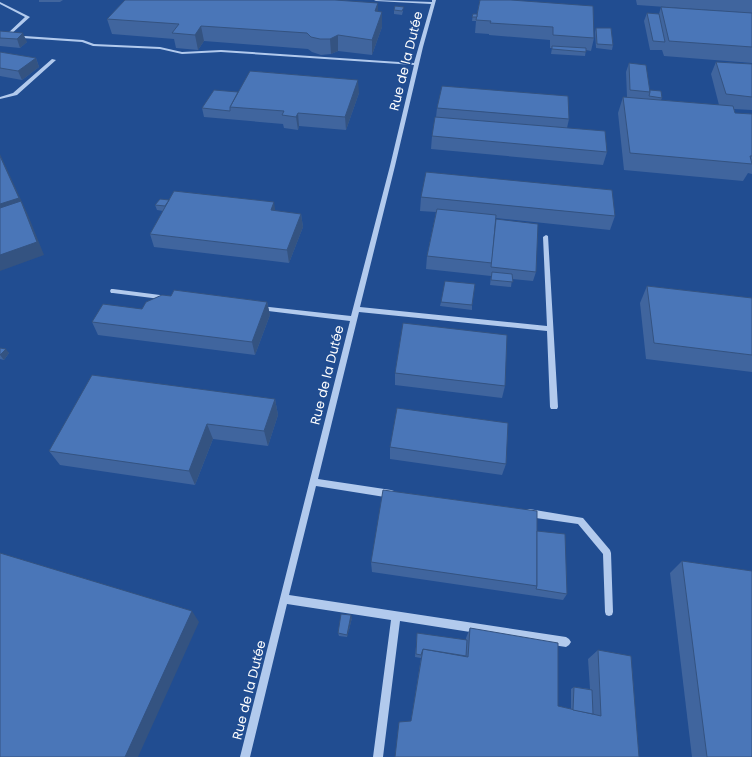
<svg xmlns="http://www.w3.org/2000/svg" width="752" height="757" viewBox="0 0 752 757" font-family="Poppins,sans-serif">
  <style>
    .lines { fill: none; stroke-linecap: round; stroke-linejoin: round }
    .minor { fill: #b2caed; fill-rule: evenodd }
    .wall { fill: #40659e }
    .shaded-wall { fill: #345381 }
    .building { fill: #4a76b8; stroke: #345381 }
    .labels { text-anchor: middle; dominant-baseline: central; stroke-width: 3; stroke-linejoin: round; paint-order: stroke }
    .street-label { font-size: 13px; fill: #fff; stroke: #214d91 }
  </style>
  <rect width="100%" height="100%" fill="#214d91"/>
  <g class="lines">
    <!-- minor -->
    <g class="minor">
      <polygon points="374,0 432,2 432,0 436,0 423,47 395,166 360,307 547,326 543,237 546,235 548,236 558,407 557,409 551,409 550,407 547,331 359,312 318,479 391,490 394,491 395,494 394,497 391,498 316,486 289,595 566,637 569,639 571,642 569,645 566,647 400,621 383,757 373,757 391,620 287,604 250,757 240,757 350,321 260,310 257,308 260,306 351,316 390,166 414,65 221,52 182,54 160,49 93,46 82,42 7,37 5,36 6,35 25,17 0,4 0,2 30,17 10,35 83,40 94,44 160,47 182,52 221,50 414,63 431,4 376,1"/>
      <polygon points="52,59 56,60 17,95 0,99 0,97 13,93"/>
      <polygon points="111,289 113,289 168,296 171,298 168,300 113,293 111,293 110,291"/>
      <polygon points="529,509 583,518 610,550 611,553 613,612 612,615 609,616 606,615 605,612 603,554 578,524 529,517 526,516 525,513 526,510"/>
    </g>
  </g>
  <!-- wall -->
  <g class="wall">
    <polygon points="39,0 63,0 60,2 39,2"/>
    <polygon points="480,0 594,38 591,51 586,50 585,56 551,54 552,48 550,48 550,40 489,35 489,34 475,33 476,21 472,21 473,14 477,14"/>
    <polygon points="636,0 752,0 752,13 637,5"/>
    <polygon points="395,6 403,11 402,15 394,14 394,10"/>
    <polygon points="661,7 752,13 752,63 664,56 662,50 650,50 644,21 647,13 659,14"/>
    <polygon points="378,12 382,27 372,55 338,51 331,54 321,55 312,52 308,49 204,41 198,50 176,48 174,39 112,34 107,19"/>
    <polygon points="596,28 613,45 612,50 596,48 595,32"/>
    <polygon points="0,31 27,42 20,48 0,46"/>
    <polygon points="0,52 36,58 39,67 22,80 0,76"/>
    <polygon points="716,62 752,64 752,110 734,109 735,113 752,114 752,174 748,173 743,181 624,170 618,113 623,97 627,97 626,72 629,63 650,90 662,98 661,100 719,105 711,74"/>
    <polygon points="238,92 359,93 346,130 299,126 298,130 284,128 283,124 204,117 202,108"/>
    <polygon points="437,108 569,119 567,128 607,152 603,165 431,149 432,136 436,117"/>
    <polygon points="421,197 615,216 610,230 496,218 496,219 536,272 533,281 512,279 511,287 490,285 491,276 426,269 427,256 436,212 420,211"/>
    <polygon points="155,205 275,211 301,214 303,227 289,263 154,247 150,234 163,211 157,210"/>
    <polygon points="647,286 752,298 752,372 646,359 640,303"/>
    <polygon points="171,296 267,302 270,315 255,355 98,335 92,322 142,309"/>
    <polygon points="441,302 472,305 472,310 440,306"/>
    <polygon points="0,348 9,353 4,360 0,359"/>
    <polygon points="395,373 505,386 502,398 395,385"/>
    <polygon points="275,399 278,415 268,446 213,439 195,485 60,465 49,451"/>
    <polygon points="390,447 506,464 502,475 390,459"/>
    <polygon points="537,531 567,594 563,600 372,572 371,562"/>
    <polygon points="682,561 752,757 692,757 670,573"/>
    <polygon points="352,618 347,637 339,636 338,633"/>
    <polygon points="470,628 558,706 571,709 571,689 574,687 590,689 588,659 598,650 639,757 411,721 421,658 415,657 417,636 466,640 466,638"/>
  </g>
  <!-- shaded-wall -->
  <g class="shaded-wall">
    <polygon points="378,3 378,18 375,11"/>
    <polygon points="382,12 382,27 372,55 372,40"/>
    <polygon points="201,26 204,41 198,50 195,35"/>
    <polygon points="23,33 27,42 20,48 17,39"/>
    <polygon points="338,35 338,51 331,54 330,39"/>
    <polygon points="36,58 39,67 22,80 18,71"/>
    <polygon points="358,80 359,93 346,130 345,117"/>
    <polygon points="298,113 299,126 298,130 296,117"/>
    <polygon points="0,154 28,215 44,255 0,271"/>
    <polygon points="274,202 276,215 271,210"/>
    <polygon points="301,214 303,227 289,263 287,250"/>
    <polygon points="267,302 270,315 255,355 252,342"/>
    <polygon points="6,349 9,353 4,360 0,355"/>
    <polygon points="275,399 278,415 268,446 264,431"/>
    <polygon points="207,424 213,439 195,485 189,471"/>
    <polygon points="192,611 199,622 138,757 125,757"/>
    <polygon points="351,615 352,618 347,637 347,635"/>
  </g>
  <!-- building -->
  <g class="building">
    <polygon points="125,0 335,0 378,3 375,11 382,12 372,40 338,35 330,39 320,39 311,37 307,33 201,26 195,35 172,33 179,24 107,19"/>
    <polygon points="480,0 511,0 593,6 594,38 553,35 553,27 490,23 491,21 476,20"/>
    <polygon points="395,6 404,7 402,11 394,10"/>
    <polygon points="661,7 752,13 752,47 669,41"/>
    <polygon points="647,13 659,14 665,42 653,41"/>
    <polygon points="473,14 477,14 477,17 472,17"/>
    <polygon points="596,28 611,28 613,45 597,44"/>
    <polygon points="0,31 23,33 17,39 0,38"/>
    <polygon points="552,46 586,48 586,52 552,49"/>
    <polygon points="0,52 36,58 18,71 0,68"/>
    <polygon points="716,62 752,64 752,97 726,94"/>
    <polygon points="629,63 646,65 650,92 630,90"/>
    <polygon points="250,71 358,80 345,117 298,113 296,117 282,115 284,111 230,107"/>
    <polygon points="442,86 568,96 569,119 437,108"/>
    <polygon points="214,90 238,92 230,107 230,111 202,108"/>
    <polygon points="650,90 661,91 662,98 649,96 650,92"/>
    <polygon points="623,97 733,106 735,113 752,114 752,156 750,156 752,164 630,153"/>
    <polygon points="435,117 605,131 607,152 432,136"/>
    <polygon points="0,156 19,198 0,204"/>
    <polygon points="426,172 612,190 615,216 421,197"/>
    <polygon points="174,191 274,202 271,210 301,214 287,250 150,234"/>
    <polygon points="160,199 169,200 165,206 155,205"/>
    <polygon points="21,201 37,242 0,255 0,208"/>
    <polygon points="437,209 496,215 492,263 427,256"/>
    <polygon points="496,219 538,224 536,272 491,267"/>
    <polygon points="492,272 512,274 513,282 491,280"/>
    <polygon points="445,281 475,284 472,305 441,302"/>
    <polygon points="647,286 752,298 752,355 654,343"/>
    <polygon points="174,290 267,302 252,342 92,322 103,304 142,309 146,302 162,295 171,296"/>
    <polygon points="403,323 507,335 505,386 395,373"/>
    <polygon points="0,348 6,349 0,355"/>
    <polygon points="92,375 275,399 264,431 207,424 189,471 49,451"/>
    <polygon points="397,408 508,423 506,464 390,447"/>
    <polygon points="383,490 537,511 537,586 371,562"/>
    <polygon points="537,531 565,534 567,594 536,589 537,586"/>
    <polygon points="0,553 192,611 125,757 0,757"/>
    <polygon points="682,561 752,571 752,757 707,757"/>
    <polygon points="341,614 351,615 347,635 338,633"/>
    <polygon points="470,628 558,643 558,706 601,716 598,650 631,656 639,757 395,757 399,722 411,721 423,649 468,657"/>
    <polygon points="417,633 467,640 466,656 423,649 421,655 416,654"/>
    <polygon points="574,687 592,690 593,714 573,710"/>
  </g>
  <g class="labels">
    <!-- street labels -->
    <g class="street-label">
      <text transform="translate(406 61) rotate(-76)">Rue de la Dutée</text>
      <text transform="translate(327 375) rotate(-76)">Rue de la Dutée</text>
      <text transform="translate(249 690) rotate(-76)">Rue de la Dutée</text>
    </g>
  </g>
</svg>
